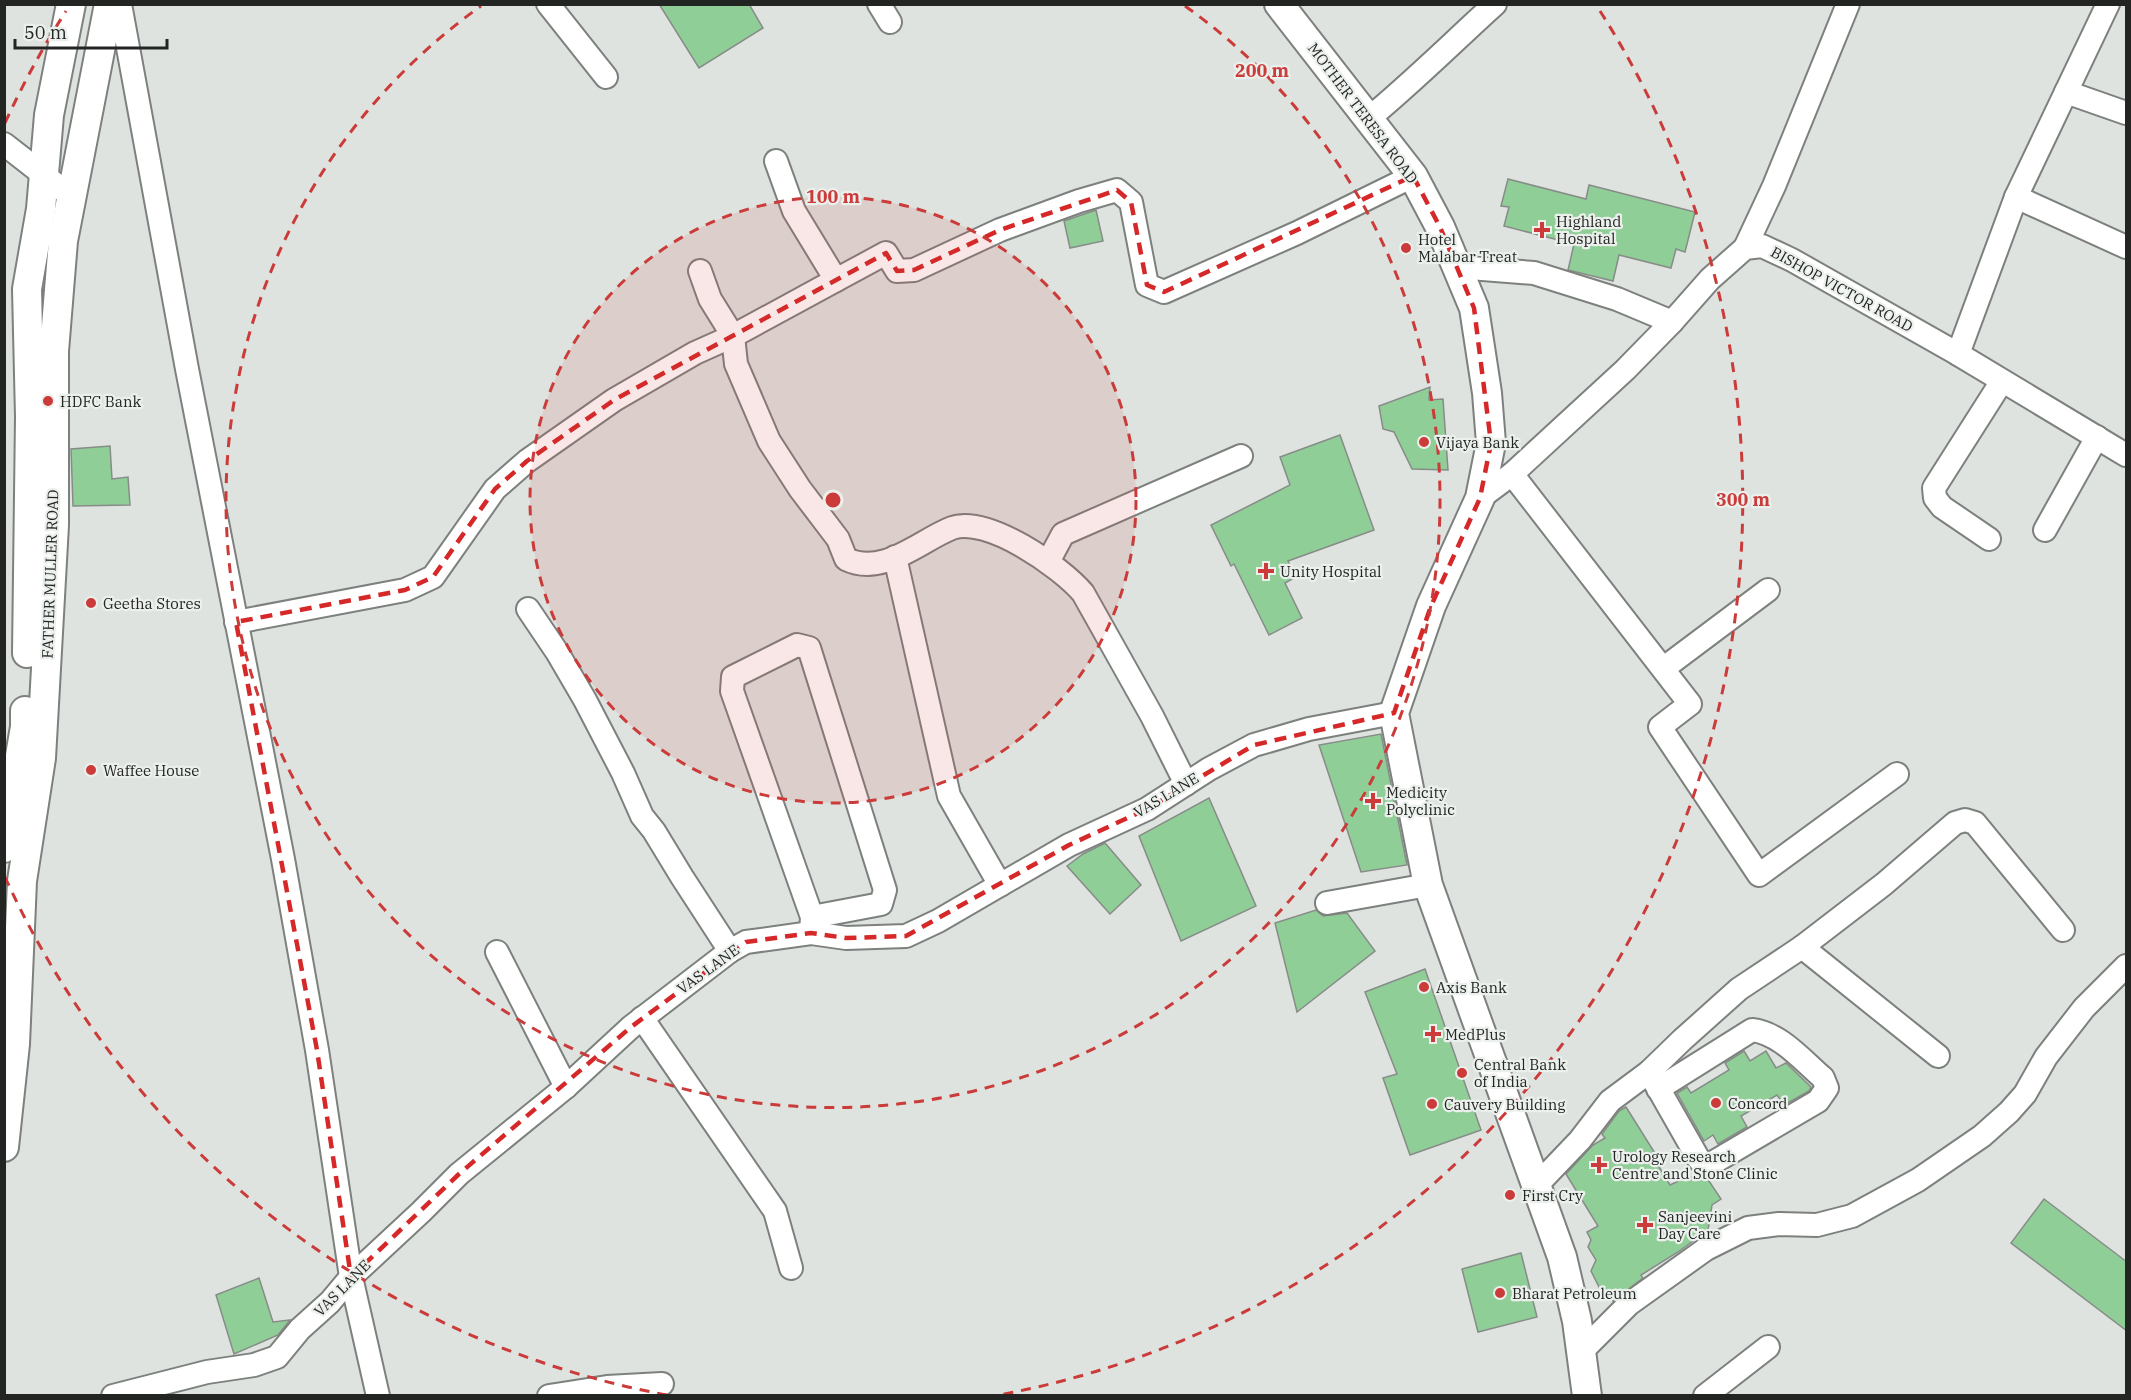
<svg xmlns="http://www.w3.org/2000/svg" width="2131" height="1400" viewBox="0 0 2131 1400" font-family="'IBM Plex Serif',serif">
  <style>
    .building { fill: #90ce98; stroke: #878c88; stroke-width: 1.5 }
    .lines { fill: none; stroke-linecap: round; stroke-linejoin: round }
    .minor-casing { stroke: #7d817d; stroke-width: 26 }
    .major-casing { stroke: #7d817d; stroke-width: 32 }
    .minor { stroke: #fff; stroke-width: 22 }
    .major { stroke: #fff; stroke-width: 28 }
    .marked { fill: none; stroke: #d62828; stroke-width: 4.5; stroke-dasharray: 12 8; stroke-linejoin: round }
    .ring { fill: none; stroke: #ca3b39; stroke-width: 3; stroke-dasharray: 10 8 }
    .poi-dot { fill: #ca3b39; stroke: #ecf0ec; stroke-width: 2 }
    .labels { text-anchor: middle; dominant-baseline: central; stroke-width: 4.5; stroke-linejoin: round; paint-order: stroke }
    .street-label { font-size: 15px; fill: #232523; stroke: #ecf0ec }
    .poi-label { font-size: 15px; fill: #232523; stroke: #ecf0ec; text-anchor: start }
    .centre { fill: #ca3b39; stroke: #ecf0ec; stroke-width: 3 }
    .ring-label { font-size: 18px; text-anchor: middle; font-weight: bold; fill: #ca3b39; stroke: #ecf0ec; stroke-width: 4.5; stroke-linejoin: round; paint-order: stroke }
  </style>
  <rect width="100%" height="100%" fill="#dee3df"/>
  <!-- building -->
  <g class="building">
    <polygon points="659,4 749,4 763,28 699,68"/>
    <polygon points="1508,179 1586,199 1589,185 1695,212 1685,252 1676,249 1671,268 1619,255 1613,281 1568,270 1574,244 1504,226 1509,207 1501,206"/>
    <polygon points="1096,210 1103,241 1070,248 1064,221"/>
    <polygon points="1430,387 1429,400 1443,399 1448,470 1412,469 1394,432 1383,429 1379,406"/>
    <polygon points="1340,435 1374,530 1288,561 1296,577 1285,583 1302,618 1269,635 1234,564 1231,566 1211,525 1290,485 1280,457"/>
    <polygon points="110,446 112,479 128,477 130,505 73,506 71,449"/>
    <polygon points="1381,734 1407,865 1361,872 1319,745"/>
    <polygon points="1209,798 1256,906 1181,941 1139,836"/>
    <polygon points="1105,843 1141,885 1110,914 1067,866 1083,854"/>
    <polygon points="1316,910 1323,916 1347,913 1375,951 1297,1012 1275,923"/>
    <polygon points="1425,969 1481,1130 1410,1155 1383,1078 1397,1074 1365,992"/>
    <polygon points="1744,1051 1750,1061 1766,1051 1776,1068 1786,1063 1811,1087 1809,1091 1784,1105 1777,1095 1741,1116 1747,1127 1718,1144 1713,1135 1704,1141 1677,1093 1687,1087 1691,1093 1729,1070 1725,1063"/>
    <polygon points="1626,1107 1658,1158 1655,1160 1670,1185 1689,1176 1698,1181 1703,1178 1707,1178 1721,1199 1712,1205 1708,1230 1678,1252 1641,1275 1643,1278 1613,1301 1607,1293 1603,1295 1591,1271 1596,1260 1588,1247 1591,1240 1587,1232 1598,1226 1566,1174 1593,1145 1605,1138 1602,1134 1619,1111"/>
    <polygon points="2044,1199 2127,1262 2127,1331 2011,1243"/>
    <polygon points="1521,1253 1537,1317 1478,1332 1462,1269"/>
    <polygon points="259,1278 273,1322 290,1320 278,1335 234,1354 216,1295"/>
  </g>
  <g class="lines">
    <!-- minor casing -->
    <g class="minor-casing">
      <g id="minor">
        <polyline points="120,4 187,369 283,859 317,1050 351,1277 378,1396"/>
        <polyline points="548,4 606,77"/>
        <polyline points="879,4 890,22"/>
        <polyline points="2066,92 2126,113"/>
        <path d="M1368 119C1412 83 1453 42 1495 4"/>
        <polyline points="4,144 72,197"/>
        <polyline points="2016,197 2126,247"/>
        <polyline points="1745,248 1774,186 1848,4"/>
        <polyline points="1457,267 1534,273 1617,299 1672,322"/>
        <path d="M700 271 710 299 733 336 736 364 769 441 800 489 838 539 846 559C883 577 919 541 952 528 987 515 1061 567 1083 593L1152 716 1186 784"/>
        <polyline points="836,280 886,253 897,271 914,270 1000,230 1079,201 1117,190 1131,202 1147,285 1164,292 1297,233 1413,176"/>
        <polyline points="1958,354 2016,197 2108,4"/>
        <polyline points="1512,474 1690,704 1660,727 1759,875 1897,774"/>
        <polyline points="1480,498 1512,474 1625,370 1672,322 1710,279 1745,248 1762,246 1792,260 1958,354 2126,455"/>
        <polyline points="2045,530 2097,437"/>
        <polyline points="1989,539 1942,507 1935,498 1934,488 2002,381"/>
        <polyline points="895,557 949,796 1000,885"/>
        <polyline points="1048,562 1063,534 1241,456"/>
        <polyline points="528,609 557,652 585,700 623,773 642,816 654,831 682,877 730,951"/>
        <polyline points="236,622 405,590 433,577 495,489 527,461 614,400 695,353 733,336 836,280 794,211 776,161"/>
        <polyline points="1664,668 1768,590"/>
        <polyline points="1327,903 1428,885"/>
        <polyline points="811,933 812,917 732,691 733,677 797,645 809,648 885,890 881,904 812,917"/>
        <polyline points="1802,947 1938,1056"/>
        <polyline points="497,952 566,1087"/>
        <polyline points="642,1018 775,1211 791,1268"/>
        <path d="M1649 1072 1698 1158 1703 1164 1709 1165 1818 1101 1827 1088 1823 1078C1803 1061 1780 1033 1752 1030L1658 1089"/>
        <polyline points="1537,1185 1580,1140 1610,1101 1649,1072 1682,1040 1739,989 1802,947 1884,884 1955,823 1965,820 1975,823 2063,930"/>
        <polyline points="1581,1352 1629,1304 1706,1249 1748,1228 1779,1224 1817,1225 1852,1216 1918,1180 1982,1136 2009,1112 2025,1094 2046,1057 2084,1008 2126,966"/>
        <polyline points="113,1396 207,1372 254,1365 277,1357 300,1329 330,1302 351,1277 421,1212 459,1174 566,1087 631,1027 730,951 746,942 811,933 846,938 906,936 938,921 1069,845 1147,809 1209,769 1254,745 1309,729 1394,713"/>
        <polyline points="549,1396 607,1387 662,1384"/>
        <polyline points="1705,1396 1768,1347"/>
      </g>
    </g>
    <!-- major casing -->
    <g class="major-casing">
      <g id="major">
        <polyline points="1279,4 1413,176 1440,227 1474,308 1487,393 1491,443 1480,498 1431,606 1394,713 1428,885 1562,1257 1577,1321 1587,1396"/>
        <polyline points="27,653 30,417 27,289 41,209 49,115 71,4"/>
        <polyline points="4,848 25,727 25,711"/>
        <polyline points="4,1147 15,1044 22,881 41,758 54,525 54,351 63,241 109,4"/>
      </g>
    </g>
    <!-- minor -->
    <use href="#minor" class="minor"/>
    <!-- major -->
    <use href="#major" class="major"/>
  </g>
  <!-- marked area -->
  <path class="marked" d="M1413 176 1440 227 1474 308 1491 443 1480 498 1431 606 1394 713 1254 745 1147 809 1069 845 906 936 846 938 811 933 746 942 631 1027 459 1174 351 1277 317 1050 236 622 405 590 433 577 495 489 527 461 614 400 886 253 897 271 914 270 1000 230 1117 190 1131 202 1147 285 1164 292Z"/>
  <!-- distance rings -->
  <circle cx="833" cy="500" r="303" fill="#ca3b39" fill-opacity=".12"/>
  <g class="ring">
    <circle cx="833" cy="500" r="303"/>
    <path d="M1185 6A607 607 0 1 1 481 6"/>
    <path d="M667 1395A910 910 0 0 1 5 877M5 123A910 910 0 0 1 66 11M1600 11A910 910 0 0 1 999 1395"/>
  </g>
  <!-- markers -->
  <g class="poi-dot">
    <path d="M1539 221h6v6h6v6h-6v6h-6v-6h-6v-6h6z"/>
    <circle cx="1406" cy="248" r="6"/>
    <circle cx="48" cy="401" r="6"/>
    <circle cx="1424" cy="442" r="6"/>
    <path d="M1263 562h6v6h6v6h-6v6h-6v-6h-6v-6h6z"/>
    <circle cx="91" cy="603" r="6"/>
    <circle cx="91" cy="770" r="6"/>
    <path d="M1370 792h6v6h6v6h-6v6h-6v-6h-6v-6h6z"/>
    <circle cx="1424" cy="987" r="6"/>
    <path d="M1430 1025h6v6h6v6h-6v6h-6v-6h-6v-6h6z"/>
    <circle cx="1462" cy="1073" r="6"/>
    <circle cx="1716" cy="1103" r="6"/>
    <circle cx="1432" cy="1104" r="6"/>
    <path d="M1596 1156h6v6h6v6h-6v6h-6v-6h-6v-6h6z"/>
    <circle cx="1510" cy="1195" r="6"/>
    <path d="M1642 1216h6v6h6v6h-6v6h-6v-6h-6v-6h6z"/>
    <circle cx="1500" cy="1293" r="6"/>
  </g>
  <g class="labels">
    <!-- street labels -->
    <g class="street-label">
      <text transform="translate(1363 113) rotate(53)">MOTHER TERESA ROAD</text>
      <text transform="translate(1842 289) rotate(29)">BISHOP VICTOR ROAD</text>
      <text transform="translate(50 574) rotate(-88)">FATHER MULLER ROAD</text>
      <text transform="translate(1166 795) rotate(-31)">VAS LANE</text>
      <text transform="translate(708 969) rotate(-36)">VAS LANE</text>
      <text transform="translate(342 1288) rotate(-45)">VAS LANE</text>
    </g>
    <!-- poi labels -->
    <g class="poi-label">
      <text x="1556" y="221">Highland<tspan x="1556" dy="17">Hospital</tspan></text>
      <text x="1418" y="239">Hotel<tspan x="1418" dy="17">Malabar Treat</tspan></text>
      <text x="60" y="401">HDFC Bank</text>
      <text x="1436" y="442">Vijaya Bank</text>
      <text x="1280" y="571">Unity Hospital</text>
      <text x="103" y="603">Geetha Stores</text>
      <text x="103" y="770">Waffee House</text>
      <text x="1386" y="792">Medicity<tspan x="1386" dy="17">Polyclinic</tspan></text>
      <text x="1436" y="987">Axis Bank</text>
      <text x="1445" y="1034">MedPlus</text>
      <text x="1474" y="1064">Central Bank<tspan x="1474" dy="17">of India</tspan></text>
      <text x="1728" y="1103">Concord</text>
      <text x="1444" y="1104">Cauvery Building</text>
      <text x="1612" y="1156">Urology Research<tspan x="1612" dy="17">Centre and Stone Clinic</tspan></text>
      <text x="1522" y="1195">First Cry</text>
      <text x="1658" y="1216">Sanjeevini<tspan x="1658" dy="17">Day Care</tspan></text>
      <text x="1512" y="1293">Bharat Petroleum</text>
    </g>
  </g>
  <circle cx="833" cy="500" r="9" class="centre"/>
  <g class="ring-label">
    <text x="1262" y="77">200 m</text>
    <text x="833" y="203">100 m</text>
    <text x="1743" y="506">300 m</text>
  </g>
  <!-- border -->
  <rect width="2131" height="1400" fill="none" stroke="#232523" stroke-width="12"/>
  <!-- scale -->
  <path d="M15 39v9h152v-9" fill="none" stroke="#232523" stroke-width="3"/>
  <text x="24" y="39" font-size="18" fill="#232523" stroke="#ecf0ec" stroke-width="4.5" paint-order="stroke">50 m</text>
</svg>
